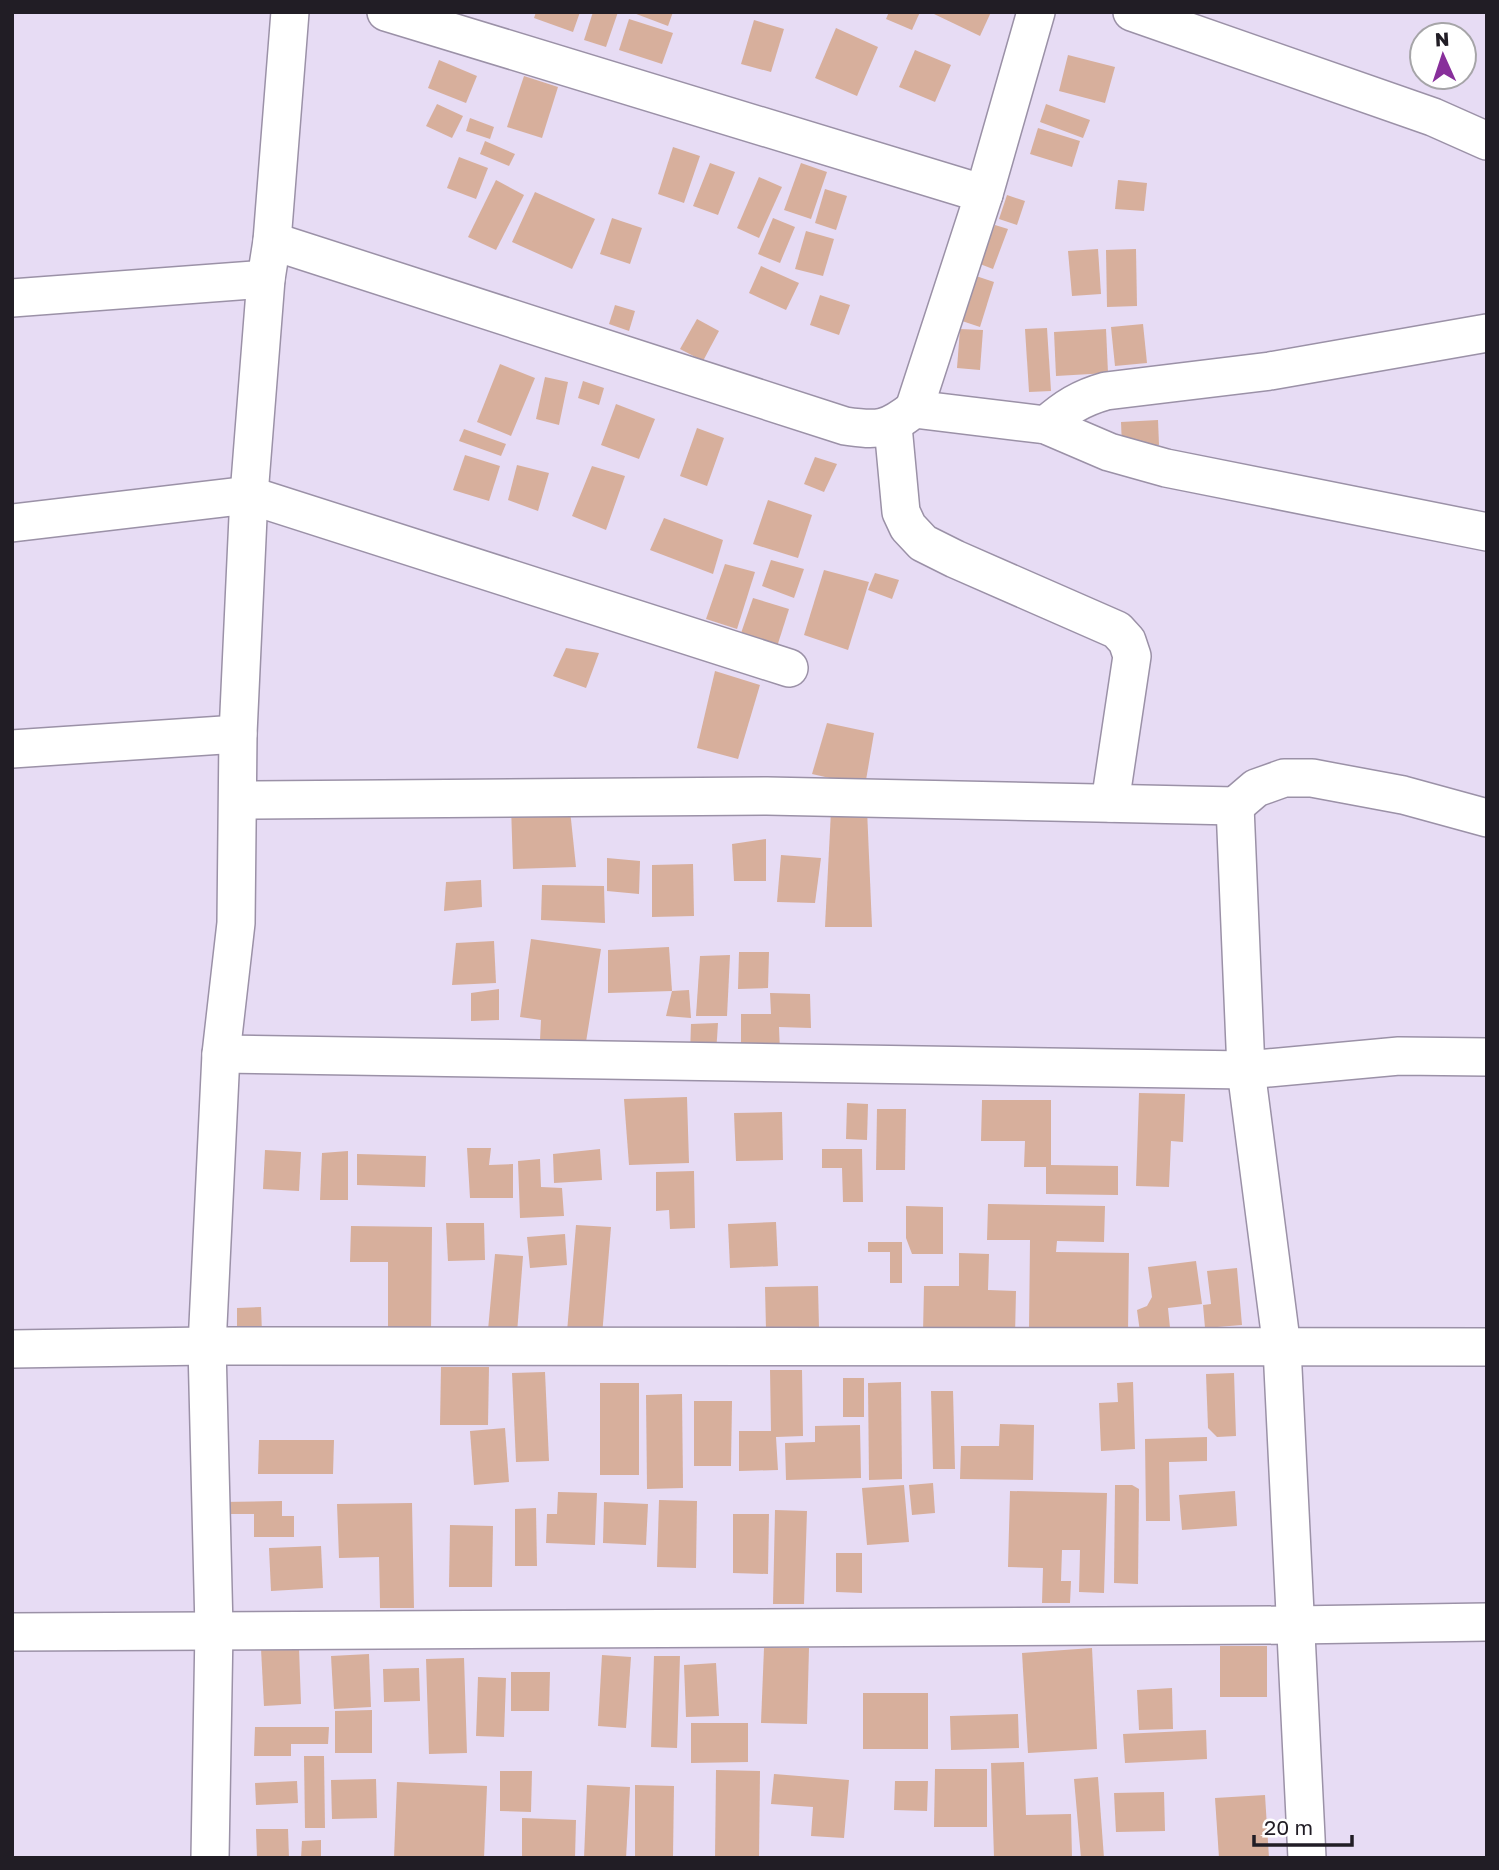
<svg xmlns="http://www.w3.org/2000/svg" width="1499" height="1870" viewBox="0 0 1499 1870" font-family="'Golos Text',sans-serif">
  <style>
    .building { fill: #d7af9c }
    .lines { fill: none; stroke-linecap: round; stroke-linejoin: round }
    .minor-casing { stroke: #9b91a7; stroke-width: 40 }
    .minor { stroke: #fff; stroke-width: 37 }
  </style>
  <rect width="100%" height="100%" fill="#e7dcf4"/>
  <!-- building -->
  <g class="building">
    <polygon points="536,12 580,12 573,32 534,18"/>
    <polygon points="593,12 618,12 606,47 584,40"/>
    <polygon points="631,12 673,12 668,26"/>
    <polygon points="889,12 920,12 912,30 886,19"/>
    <polygon points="935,12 991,12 980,36 934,14"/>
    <polygon points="629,19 673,33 662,64 619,50"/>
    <polygon points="754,20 784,29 771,72 741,64"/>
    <polygon points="836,28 878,47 857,96 815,78"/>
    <polygon points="915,50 951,65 935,102 899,87"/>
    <polygon points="1068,55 1115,67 1105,103 1059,91"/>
    <polygon points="439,60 477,76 466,103 428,88"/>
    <polygon points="524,76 558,87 542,138 507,127"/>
    <polygon points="437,104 463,116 452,138 426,126"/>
    <polygon points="1046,104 1090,120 1083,138 1040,122"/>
    <polygon points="470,118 494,127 490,139 466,131"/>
    <polygon points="1038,128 1080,141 1072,167 1030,154"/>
    <polygon points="485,141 515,154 509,166 480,154"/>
    <polygon points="673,147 700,156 684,203 658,194"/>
    <polygon points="459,157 488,168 476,199 447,188"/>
    <polygon points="710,163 735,172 718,215 693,206"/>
    <polygon points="801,163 827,172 811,219 784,210"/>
    <polygon points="759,177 782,187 759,238 737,228"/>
    <polygon points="496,180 524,195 496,250 468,237"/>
    <polygon points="1118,180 1147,183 1144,211 1115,209"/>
    <polygon points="825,189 847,196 836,230 815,223"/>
    <polygon points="535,192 595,219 572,269 512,242"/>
    <polygon points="1007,195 1025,201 1017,225 999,219"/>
    <polygon points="612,218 642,228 630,264 600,254"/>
    <polygon points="773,218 795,227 780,263 758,254"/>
    <polygon points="995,225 1008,229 993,269 980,264"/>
    <polygon points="806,231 834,239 823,276 795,269"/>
    <polygon points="1098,249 1101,294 1072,296 1068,251"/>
    <polygon points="1136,249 1137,306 1107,307 1106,250"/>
    <polygon points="761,266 799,283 786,310 749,293"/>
    <polygon points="976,276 994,282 980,327 962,321"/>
    <polygon points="820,295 850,305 839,335 810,325"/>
    <polygon points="615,305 635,311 629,331 609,324"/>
    <polygon points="697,319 719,331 703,361 680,349"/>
    <polygon points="1143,324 1147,363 1115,366 1111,327"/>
    <polygon points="1047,328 1051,391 1029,392 1025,329"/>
    <polygon points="960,329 983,330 980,370 957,368"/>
    <polygon points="1106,329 1108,373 1056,376 1054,332"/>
    <polygon points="500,364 535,378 511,436 477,422"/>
    <polygon points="545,377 568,382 559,425 536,419"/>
    <polygon points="583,381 604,388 599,405 578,398"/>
    <polygon points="616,404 655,419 639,459 601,445"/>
    <polygon points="1158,420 1159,445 1122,447 1121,422"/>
    <polygon points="697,428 724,438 707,486 680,476"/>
    <polygon points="464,429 506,444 501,456 459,441"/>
    <polygon points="465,455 500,466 489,501 453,490"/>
    <polygon points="815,457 837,464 824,492 804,484"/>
    <polygon points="517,465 549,473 538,511 508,500"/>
    <polygon points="592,466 625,476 606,530 572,516"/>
    <polygon points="768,500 812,515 798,558 753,544"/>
    <polygon points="664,518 723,540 713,574 650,550"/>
    <polygon points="771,560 804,569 794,598 762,586"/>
    <polygon points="725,564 755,572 737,629 706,619"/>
    <polygon points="824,570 869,582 848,650 804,635"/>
    <polygon points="875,573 899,580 892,599 868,590"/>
    <polygon points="753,598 789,609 775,653 738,642"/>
    <polygon points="566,648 599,653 586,688 553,676"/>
    <polygon points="715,671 760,685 738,759 697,748"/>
    <polygon points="827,723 874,733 865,786 812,774"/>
    <polygon points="511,806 570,810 576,867 513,869"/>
    <polygon points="867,809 872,927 825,927 831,811"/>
    <polygon points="766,839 766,881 734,881 732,844"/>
    <polygon points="781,855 821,858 815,903 777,902"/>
    <polygon points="607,858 640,861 639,894 607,891"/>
    <polygon points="693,864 694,916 652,917 652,865"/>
    <polygon points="481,880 482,907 444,911 446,882"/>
    <polygon points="542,885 604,886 605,923 541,920"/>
    <polygon points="531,939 601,949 586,1042 540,1040 541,1020 520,1017"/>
    <polygon points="494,941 496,983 452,985 456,943"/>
    <polygon points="669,947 672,991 608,993 608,950"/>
    <polygon points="739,952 769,952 768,988 738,989"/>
    <polygon points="730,955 727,1016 696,1016 700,956"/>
    <polygon points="499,989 499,1020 471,1021 471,993"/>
    <polygon points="689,990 691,1018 666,1016 672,991"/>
    <polygon points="770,993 810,994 811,1028 779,1027 780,1053 741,1052 741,1014 771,1014"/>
    <polygon points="718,1023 716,1054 690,1054 691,1024"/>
    <polygon points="1139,1093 1185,1094 1183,1142 1171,1141 1169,1187 1136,1186"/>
    <polygon points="687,1097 689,1163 629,1165 624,1099"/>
    <polygon points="982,1100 1051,1100 1051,1165 1118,1166 1118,1195 1046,1194 1046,1167 1024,1167 1025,1141 981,1141"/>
    <polygon points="847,1103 868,1104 867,1140 846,1139"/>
    <polygon points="877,1109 906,1109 905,1170 876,1170"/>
    <polygon points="782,1112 783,1160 736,1161 734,1113"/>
    <polygon points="467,1148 491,1148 489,1165 513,1164 513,1198 470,1198"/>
    <polygon points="600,1149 602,1180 554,1183 553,1154"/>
    <polygon points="822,1149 862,1149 863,1202 843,1202 842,1168 822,1168"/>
    <polygon points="265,1150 301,1152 299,1191 263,1189"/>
    <polygon points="348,1151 348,1200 320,1200 322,1153"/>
    <polygon points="357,1154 426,1156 425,1187 357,1185"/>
    <polygon points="540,1159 541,1187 562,1188 564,1216 520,1218 518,1161"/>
    <polygon points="694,1171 695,1228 670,1229 669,1210 656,1211 656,1172"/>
    <polygon points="988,1204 1105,1206 1104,1242 1057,1241 1056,1252 1129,1253 1128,1332 1029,1330 1030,1240 987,1240"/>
    <polygon points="906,1206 943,1207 943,1254 912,1254 906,1238"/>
    <polygon points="776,1222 778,1266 730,1268 728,1224"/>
    <polygon points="446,1223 484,1223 485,1260 448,1261"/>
    <polygon points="576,1225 611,1227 602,1336 567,1332"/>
    <polygon points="351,1226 432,1227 431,1333 388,1332 388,1262 350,1262"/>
    <polygon points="565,1234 567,1265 530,1268 527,1237"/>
    <polygon points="868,1242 902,1242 902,1283 890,1283 890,1252 868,1252"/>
    <polygon points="959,1253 989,1254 988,1290 1016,1291 1015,1336 923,1333 924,1286 959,1286"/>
    <polygon points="495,1254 523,1256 517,1333 488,1330"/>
    <polygon points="1196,1261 1202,1304 1168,1308 1170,1328 1140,1332 1137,1310 1147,1306 1152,1297 1148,1267"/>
    <polygon points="1237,1268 1242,1325 1205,1328 1203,1305 1211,1304 1207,1271"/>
    <polygon points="818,1286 819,1328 766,1330 765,1287"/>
    <polygon points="261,1307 262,1333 237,1333 237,1308"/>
    <polygon points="441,1367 489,1367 488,1425 440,1425"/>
    <polygon points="770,1370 802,1370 803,1436 776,1437 778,1470 739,1471 739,1431 771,1431"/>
    <polygon points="545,1372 549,1461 516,1462 512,1373"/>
    <polygon points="1234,1373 1236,1436 1217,1437 1208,1428 1206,1374"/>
    <rect x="843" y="1378" width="21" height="39"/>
    <polygon points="901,1382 902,1479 869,1480 868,1383"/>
    <polygon points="1133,1382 1135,1449 1101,1451 1099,1403 1118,1402 1117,1383"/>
    <rect x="600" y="1383" width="39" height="92"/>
    <polygon points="931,1391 953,1391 955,1469 933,1469"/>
    <polygon points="682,1394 683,1488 647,1489 646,1395"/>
    <polygon points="694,1401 732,1401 731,1466 694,1466"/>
    <polygon points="1000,1424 1034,1425 1033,1480 960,1479 961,1446 999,1446"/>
    <polygon points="860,1425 861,1478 786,1480 785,1443 815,1442 815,1426"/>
    <polygon points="505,1428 509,1482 474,1485 470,1431"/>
    <polygon points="1207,1437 1207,1461 1169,1462 1170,1521 1146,1521 1145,1439"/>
    <polygon points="259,1440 334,1440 333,1474 258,1474"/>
    <polygon points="933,1483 935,1513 912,1515 909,1485"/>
    <polygon points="904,1485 909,1542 867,1545 862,1488"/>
    <polygon points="1115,1485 1132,1485 1139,1489 1138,1584 1114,1583"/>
    <polygon points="1010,1491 1107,1493 1104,1593 1079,1592 1080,1550 1062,1550 1061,1581 1071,1581 1070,1603 1042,1603 1043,1568 1008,1567"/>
    <polygon points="1235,1491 1237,1526 1182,1530 1179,1495"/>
    <polygon points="558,1492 597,1493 595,1545 546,1543 547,1514 557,1514"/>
    <polygon points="659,1500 697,1501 696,1568 657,1567"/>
    <polygon points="282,1501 282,1516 294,1516 294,1537 254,1537 254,1514 221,1514 221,1502"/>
    <polygon points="604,1502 648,1504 646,1545 603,1543"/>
    <polygon points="412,1503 414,1608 380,1608 379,1557 339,1558 337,1504"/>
    <polygon points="536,1508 537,1566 515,1566 515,1509"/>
    <polygon points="775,1510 807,1511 804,1604 773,1604"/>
    <polygon points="733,1514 769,1514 768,1574 733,1573"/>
    <polygon points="450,1525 493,1526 492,1587 449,1587"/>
    <polygon points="321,1546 323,1588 271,1591 269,1548"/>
    <polygon points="836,1553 862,1553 862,1593 836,1592"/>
    <rect x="1220" y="1646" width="47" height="51"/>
    <polygon points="299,1648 301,1704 264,1706 261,1649"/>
    <polygon points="764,1648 809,1648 807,1724 761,1723"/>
    <polygon points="1092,1648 1097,1749 1028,1753 1022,1653"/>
    <polygon points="369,1654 371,1707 334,1709 331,1656"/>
    <polygon points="602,1655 631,1657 626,1728 598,1726"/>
    <polygon points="654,1656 680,1656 677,1748 651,1747"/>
    <polygon points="464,1658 467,1753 429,1754 426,1659"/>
    <polygon points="716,1663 719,1716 686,1717 684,1665"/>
    <polygon points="419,1668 420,1701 384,1702 383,1669"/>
    <polygon points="511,1672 550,1672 549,1711 511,1711"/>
    <polygon points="478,1677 506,1678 504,1737 476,1736"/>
    <polygon points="1172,1688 1173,1729 1139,1730 1137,1690"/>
    <rect x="863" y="1693" width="65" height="56"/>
    <polygon points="372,1710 372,1753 335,1753 335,1711"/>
    <polygon points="1018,1714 1019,1748 951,1750 950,1716"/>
    <polygon points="691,1723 748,1723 748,1762 691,1763"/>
    <polygon points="255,1727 329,1727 328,1744 291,1744 291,1756 254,1756"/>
    <polygon points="1206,1730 1207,1759 1125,1763 1123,1734"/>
    <polygon points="304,1756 324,1756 325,1828 305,1828"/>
    <polygon points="1024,1762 1026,1815 1071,1814 1072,1858 994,1857 991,1763"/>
    <polygon points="935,1769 987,1769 987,1827 934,1827"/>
    <polygon points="716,1770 760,1771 759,1858 715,1858"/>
    <polygon points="500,1771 532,1771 531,1812 500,1811"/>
    <polygon points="774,1774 849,1780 844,1838 811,1836 813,1807 771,1804"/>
    <polygon points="1098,1777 1104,1858 1081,1858 1074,1779"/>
    <polygon points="376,1779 377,1818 332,1819 331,1780"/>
    <polygon points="297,1781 298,1803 256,1805 255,1783"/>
    <polygon points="895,1781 928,1781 927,1811 894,1810"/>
    <polygon points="397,1782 487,1786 484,1858 394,1858"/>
    <polygon points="587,1785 630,1787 626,1858 584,1858"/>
    <polygon points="635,1785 674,1786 673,1857 635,1856"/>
    <polygon points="1164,1792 1165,1831 1116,1832 1114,1793"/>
    <polygon points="1265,1795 1269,1858 1219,1858 1215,1798"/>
    <polygon points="522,1818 576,1820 575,1858 522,1858"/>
    <polygon points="256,1829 288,1829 289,1858 257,1858"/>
    <polygon points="321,1840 321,1858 301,1858 302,1841"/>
  </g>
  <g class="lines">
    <!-- minor casing -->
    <g class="minor-casing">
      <g id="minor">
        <polyline points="386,12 984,194"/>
        <polyline points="1132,12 1433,117 1487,141"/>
        <path d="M272 241 845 426C879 431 887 430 914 409L1046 425 1109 452 1166 468 1487 532"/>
        <polyline points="12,298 266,279"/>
        <polyline points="914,409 984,194 1036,12"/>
        <path d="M1046 425C1065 408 1081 398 1106 391L1270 371 1487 333"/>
        <polyline points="893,426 901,512 908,527 923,543 955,559 1117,630 1127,641 1132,656 1110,803"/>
        <polyline points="12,523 249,495 789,668"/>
        <polyline points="12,749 238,734"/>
        <polyline points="238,800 767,796 1235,806 1256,788 1284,778 1312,778 1403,795 1487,818"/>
        <polyline points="1235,806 1246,1070 1282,1348 1307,1858"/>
        <polyline points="221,1054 1246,1070 1399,1056 1487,1057"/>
        <polyline points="12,1349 207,1346 1487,1347"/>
        <polyline points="12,1632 1294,1625 1487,1622"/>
        <polyline points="210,1858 214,1629 207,1346 221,1054 236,923 238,734 249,495 266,279 272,241 290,12"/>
      </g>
    </g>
    <!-- minor -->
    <use href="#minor" class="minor"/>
  </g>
  <!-- border -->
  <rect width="1499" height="1870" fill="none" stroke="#211d25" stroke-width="28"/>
  <!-- north arrow -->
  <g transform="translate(1443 56) rotate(357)"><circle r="33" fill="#ffffff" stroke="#a6a5a8" stroke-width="2"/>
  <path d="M0-5L12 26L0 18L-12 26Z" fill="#882f9b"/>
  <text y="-10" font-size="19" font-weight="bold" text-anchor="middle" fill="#211d25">N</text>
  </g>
  <!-- scale -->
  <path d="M1254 1835v10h98v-10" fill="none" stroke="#211d25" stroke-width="3.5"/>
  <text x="1264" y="1835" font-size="21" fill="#211d25" stroke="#ffffff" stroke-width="5" paint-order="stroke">20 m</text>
</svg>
